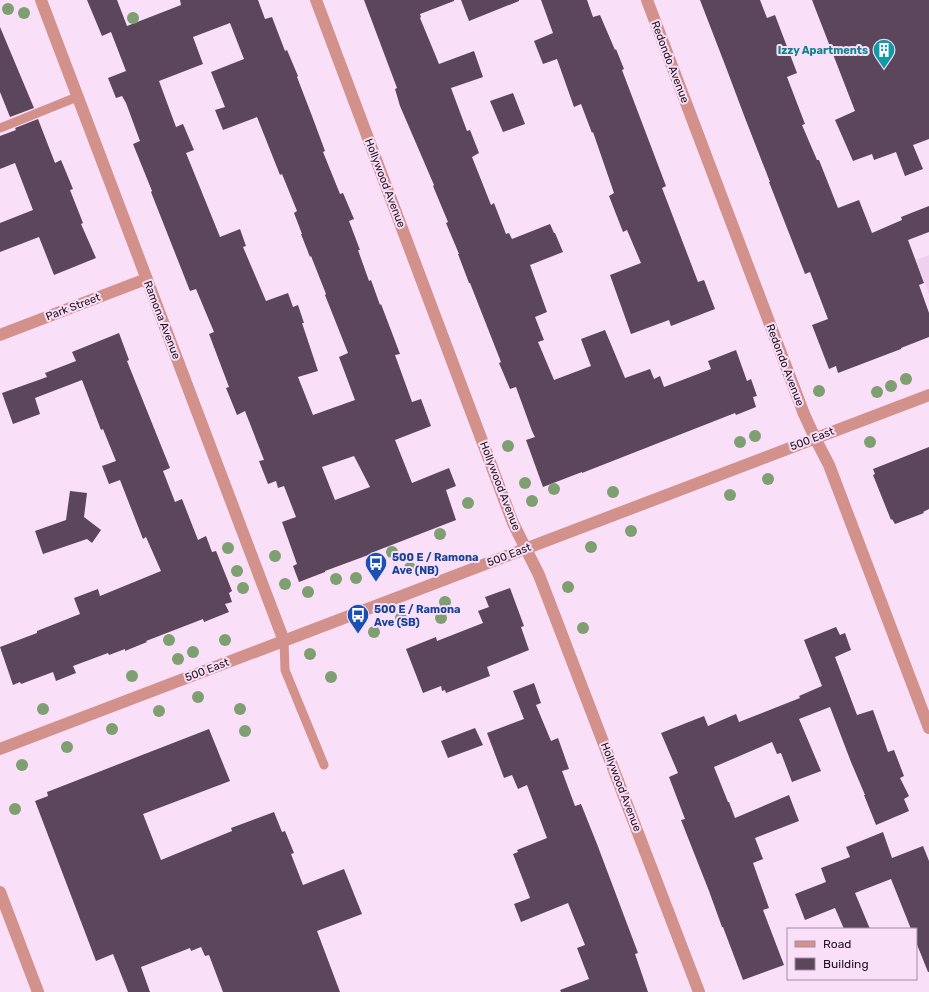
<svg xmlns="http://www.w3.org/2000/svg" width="929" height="992" viewBox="0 0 929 992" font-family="Rubik,sans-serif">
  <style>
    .built { fill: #f0d0ef }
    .building { fill: #5c465b; fill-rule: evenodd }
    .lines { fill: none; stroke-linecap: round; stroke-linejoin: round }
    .service { stroke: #d3918c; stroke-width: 9 }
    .minor { stroke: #d3918c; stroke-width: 12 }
    .tertiary { stroke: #d3918c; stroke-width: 12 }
    .tree { fill: #7e9f70 }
    .labels { text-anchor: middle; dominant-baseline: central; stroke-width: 4; stroke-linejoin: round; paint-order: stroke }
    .culture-label { font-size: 11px; font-weight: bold; fill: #0d838f; stroke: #fadff9; text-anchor: end }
    .street-label { font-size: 11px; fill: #1c131c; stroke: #fadff9 }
    .transit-label { font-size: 11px; font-weight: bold; fill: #164399; stroke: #fadff9; text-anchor: start }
  </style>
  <rect width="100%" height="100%" fill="#fadff9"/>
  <!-- built -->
  <polygon class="built" points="929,255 929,294 916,260"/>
  <!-- building -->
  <g class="building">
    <path d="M87 0H117L127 26 181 5 180 0H258L265 19 272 17 285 51 287 50 298 76 297 77 312 116 325 151 323 152 340 194 343 193 354 219 349 221 360 250H358L369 281 371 280 380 305 381 304 400 354 395 355 412 402 421 399 431 426 395 440 412 483 449 468 456 486 446 490 456 520 371 553V554L325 571V572L299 582 293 566 297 564 282 522 296 517 284 486 278 488 276 481 268 484 259 461 264 460 245 411 237 415 226 388 229 387 209 334 214 332 196 289 190 291 151 192 152 191 133 144 140 141 126 103 122 96 116 98 108 78 126 71 111 32 102 36ZM230 23 244 59 211 72 225 107 215 110 223 130 257 117 280 175 282 174 297 211 294 213 302 234H301L310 257 311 256 326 294 325 295 348 353 339 357 355 400 313 415 298 377 318 371 302 323H304L298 305 293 307 288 293 266 301 243 247 246 246 240 229 220 237 186 153 194 150 183 124 176 127 159 81 203 64 193 37ZM354 456 370 487 335 500 322 467Z"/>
    <polygon points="364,0 454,0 454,1 420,14 421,17 420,18 439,64 474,51 483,77 451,88 467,131 470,130 479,153 472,157 491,205 494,203 506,234 509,233 512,239 550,224 554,233 555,233 563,252 530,265 547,312 535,317 544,340 538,342 554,380 591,366 581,339 605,330 625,378 650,369 654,379 660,376 664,387 711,369 708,361 736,350 747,381 751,379 757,396 753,397 756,407 736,415 735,413 610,462 582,473 582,472 543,487 526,440 535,437 532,431 516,387 510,389 499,363 501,362 470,283 469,283 458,254 459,254 446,223 448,222 433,186 434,185 400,106 395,89 397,88"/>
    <polygon points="461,0 519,0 519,1 469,21"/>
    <polygon points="541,0 587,0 593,17 600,15 615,50 616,49 624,69 622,70 666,186 662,188 698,282 704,280 715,309 671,326 669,320 631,334 610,275 641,263 627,230 623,232 609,196 614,193 593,132 592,133 581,104 574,107 557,59 543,64 534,41 553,33"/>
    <polygon points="700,0 760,0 767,18 775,15 797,73 787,77 805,124 802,125 817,160 819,160 838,208 859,200 872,233 902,220 901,217 929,206 929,232 908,240 924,283 919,285 929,313 929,337 901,348 901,349 838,373 836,366 829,369 812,325 828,319 810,272 805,274 769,182 770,182 745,118 727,70"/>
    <polygon points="812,0 929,0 929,139 913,145 923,169 905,176 896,152 874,160 872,154 853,161 835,120 855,111"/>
    <polygon points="0,27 34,108 10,117 0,92"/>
    <polygon points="513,93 525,124 503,132 490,101"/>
    <polygon points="38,119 55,163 61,160 73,189 70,190 83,223 81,224 96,258 54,275 39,237 0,252 0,223 33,210 15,163 0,169 0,136 16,130 15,128"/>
    <polygon points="119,333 129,360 127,361 170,468 163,471 175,502 182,499 198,540 206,536 212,552 216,551 232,591 229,593 232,602 225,604 229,612 204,622 203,619 146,641 147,642 125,651 125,649 109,655 108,653 73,666 76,673 56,681 53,672 21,684 20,682 13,685 0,647 37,633 37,631 80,614 74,598 98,589 100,596 161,571 146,537 143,539 120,480 109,484 102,466 116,461 103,429 101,430 82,380 35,398 40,414 13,424 2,393 47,377 45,373 76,361 72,352"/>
    <polygon points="929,447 929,509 923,512 924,513 895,524 892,519 891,520 873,475 875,474 873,469"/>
    <polygon points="70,491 87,493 84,517 101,530 92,543 87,539 43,554 35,531 66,520"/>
    <polygon points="510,588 524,626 521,627 529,650 487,667 490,676 446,693 445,690 442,691 441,686 423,693 406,649 436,637 437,641 483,623 478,611 489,607 485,597"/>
    <polygon points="836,627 840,635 845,633 851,650 835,657 857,715 873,710 888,752 894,750 904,776 900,778 909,796 904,799 909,811 876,825 864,795 865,795 851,762 830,707 799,719 821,771 792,782 781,753 777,754 772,742 714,767 728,802 729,802 735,818 789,795 799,821 755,838 763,859 753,863 769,908 763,910 784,965 743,980 723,927 722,927 709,891 681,820 685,819 669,777 678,773 661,733 704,716 708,726 736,714 739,722 800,698 799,696 822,686 804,640"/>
    <polygon points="534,683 541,703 536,705 551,741 558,738 569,769 562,771 575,806 581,804 597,844 638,953 635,954 648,992 561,992 560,990 589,979 577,948 585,945 568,903 521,922 514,904 530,898 513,854 518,852 517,850 547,838 527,785 518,789 512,775 504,778 487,733 524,719 513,691"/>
    <polygon points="475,728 483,745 448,758 441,741"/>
    <polygon points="209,729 230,781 143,814 161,860 232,831 231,828 274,812 282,832 285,831 294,853 291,854 303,885 344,869 362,914 317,931 340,992 223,992 209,955 205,956 201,947 191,951 190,948 141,967 150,992 128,992 113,954 96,961 35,801 48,796 47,792"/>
    <polygon points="883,832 892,858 923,846 929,861 929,972 928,972 916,942 916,929 911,929 891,879 855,893 870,929 844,929 835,908 805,920 795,894 826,882 821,868 850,857 846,847"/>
  </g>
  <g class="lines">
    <!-- service -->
    <g class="service">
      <polyline points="0,128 77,97"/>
      <polyline points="284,641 285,670 324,765"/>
    </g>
    <!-- minor -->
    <g class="minor">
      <polyline points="41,0 284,641"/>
      <polyline points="316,0 513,523 539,575 699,992"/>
      <polyline points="647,0 804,414 815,438 829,465 929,728"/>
      <polyline points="0,335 146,279"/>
      <polyline points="0,892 38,992"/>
    </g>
    <!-- tertiary -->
    <polyline class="tertiary" points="0,749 929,395"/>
  </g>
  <!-- trees -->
  <g class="tree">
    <circle cx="8" cy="9" r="6"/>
    <circle cx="24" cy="13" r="6"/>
    <circle cx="133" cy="18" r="6"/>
    <circle cx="906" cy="379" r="6"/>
    <circle cx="891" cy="386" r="6"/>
    <circle cx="819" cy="391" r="6"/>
    <circle cx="877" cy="392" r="6"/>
    <circle cx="755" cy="436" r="6"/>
    <circle cx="740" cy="442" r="6"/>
    <circle cx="870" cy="442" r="6"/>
    <circle cx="508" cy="446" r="6"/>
    <circle cx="768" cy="479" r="6"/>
    <circle cx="525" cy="483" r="6"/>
    <circle cx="554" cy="489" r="6"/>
    <circle cx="613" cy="492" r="6"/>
    <circle cx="730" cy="495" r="6"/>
    <circle cx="532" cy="501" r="6"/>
    <circle cx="468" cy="503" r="6"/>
    <circle cx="631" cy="531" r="6"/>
    <circle cx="440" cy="534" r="6"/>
    <circle cx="591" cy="547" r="6"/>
    <circle cx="228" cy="548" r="6"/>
    <circle cx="392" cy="552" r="6"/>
    <circle cx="275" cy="556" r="6"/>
    <circle cx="410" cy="568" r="6"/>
    <circle cx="237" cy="571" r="6"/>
    <circle cx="356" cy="578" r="6"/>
    <circle cx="336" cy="579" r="6"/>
    <circle cx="285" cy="584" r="6"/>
    <circle cx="568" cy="587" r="6"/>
    <circle cx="243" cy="588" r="6"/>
    <circle cx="308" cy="592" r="6"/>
    <circle cx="445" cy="602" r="6"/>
    <circle cx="401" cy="618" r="6"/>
    <circle cx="441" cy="618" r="6"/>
    <circle cx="583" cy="628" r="6"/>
    <circle cx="374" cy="632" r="6"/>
    <circle cx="169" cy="640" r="6"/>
    <circle cx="225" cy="640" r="6"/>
    <circle cx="193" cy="652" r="6"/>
    <circle cx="310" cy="654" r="6"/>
    <circle cx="178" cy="659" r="6"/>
    <circle cx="132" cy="676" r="6"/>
    <circle cx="331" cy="677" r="6"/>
    <circle cx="198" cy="697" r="6"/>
    <circle cx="43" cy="709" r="6"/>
    <circle cx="240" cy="709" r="6"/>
    <circle cx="159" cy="711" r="6"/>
    <circle cx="112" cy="729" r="6"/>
    <circle cx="245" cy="731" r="6"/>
    <circle cx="67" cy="747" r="6"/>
    <circle cx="22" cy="765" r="6"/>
    <circle cx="15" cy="809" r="6"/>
  </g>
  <!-- icons -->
  <defs>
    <g id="building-pin" transform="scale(1.15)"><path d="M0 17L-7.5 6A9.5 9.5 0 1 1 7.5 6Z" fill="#0f9aa8" stroke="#fadff9"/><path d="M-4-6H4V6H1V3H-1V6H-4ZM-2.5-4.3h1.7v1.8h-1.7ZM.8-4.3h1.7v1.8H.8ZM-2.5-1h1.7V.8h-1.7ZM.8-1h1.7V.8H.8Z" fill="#fff"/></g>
    <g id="bus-pin" transform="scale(1.15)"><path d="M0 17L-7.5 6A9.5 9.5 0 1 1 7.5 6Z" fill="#1a4fb4" stroke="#fadff9"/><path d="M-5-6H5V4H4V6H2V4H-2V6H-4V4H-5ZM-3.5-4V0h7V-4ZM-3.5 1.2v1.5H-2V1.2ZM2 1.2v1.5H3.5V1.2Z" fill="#fff"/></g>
  </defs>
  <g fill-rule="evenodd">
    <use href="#building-pin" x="884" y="50"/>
    <use href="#bus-pin" x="376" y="563"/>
    <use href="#bus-pin" x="358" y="615"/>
  </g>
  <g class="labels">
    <!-- culture labels -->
    <g class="culture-label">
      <text x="868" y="50">Izzy Apartments</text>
    </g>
    <!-- street labels -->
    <g class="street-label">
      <text transform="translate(670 62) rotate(69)">Redondo Avenue</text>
      <text transform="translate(385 183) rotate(69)">Hollywood Avenue</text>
      <text transform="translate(73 307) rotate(-21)">Park Street</text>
      <text transform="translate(162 320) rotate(69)">Ramona Avenue</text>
      <text transform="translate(785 365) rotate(69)">Redondo Avenue</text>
      <text transform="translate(812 439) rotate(-21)">500 East</text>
      <text transform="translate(500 486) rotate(69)">Hollywood Avenue</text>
      <text transform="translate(509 555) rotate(-21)">500 East</text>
      <text transform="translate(207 670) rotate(-21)">500 East</text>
      <text transform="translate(621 787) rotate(69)">Hollywood Avenue</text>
    </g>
    <!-- transit labels -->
    <g class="transit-label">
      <text x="392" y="557">500 E / Ramona<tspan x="392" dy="13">Ave (NB)</tspan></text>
      <text x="374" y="609">500 E / Ramona<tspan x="374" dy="13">Ave (SB)</tspan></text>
    </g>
  </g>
  <!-- legend -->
  <rect x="787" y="928" width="130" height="52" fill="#fadff9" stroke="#a18da1"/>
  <rect x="795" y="941" width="20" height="6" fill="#d3918c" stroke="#a18da1"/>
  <text x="823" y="948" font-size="12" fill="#1c131c">Road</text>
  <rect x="795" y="958" width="20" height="12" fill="#5c465b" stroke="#a18da1"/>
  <text x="823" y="968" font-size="12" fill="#1c131c">Building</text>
</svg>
